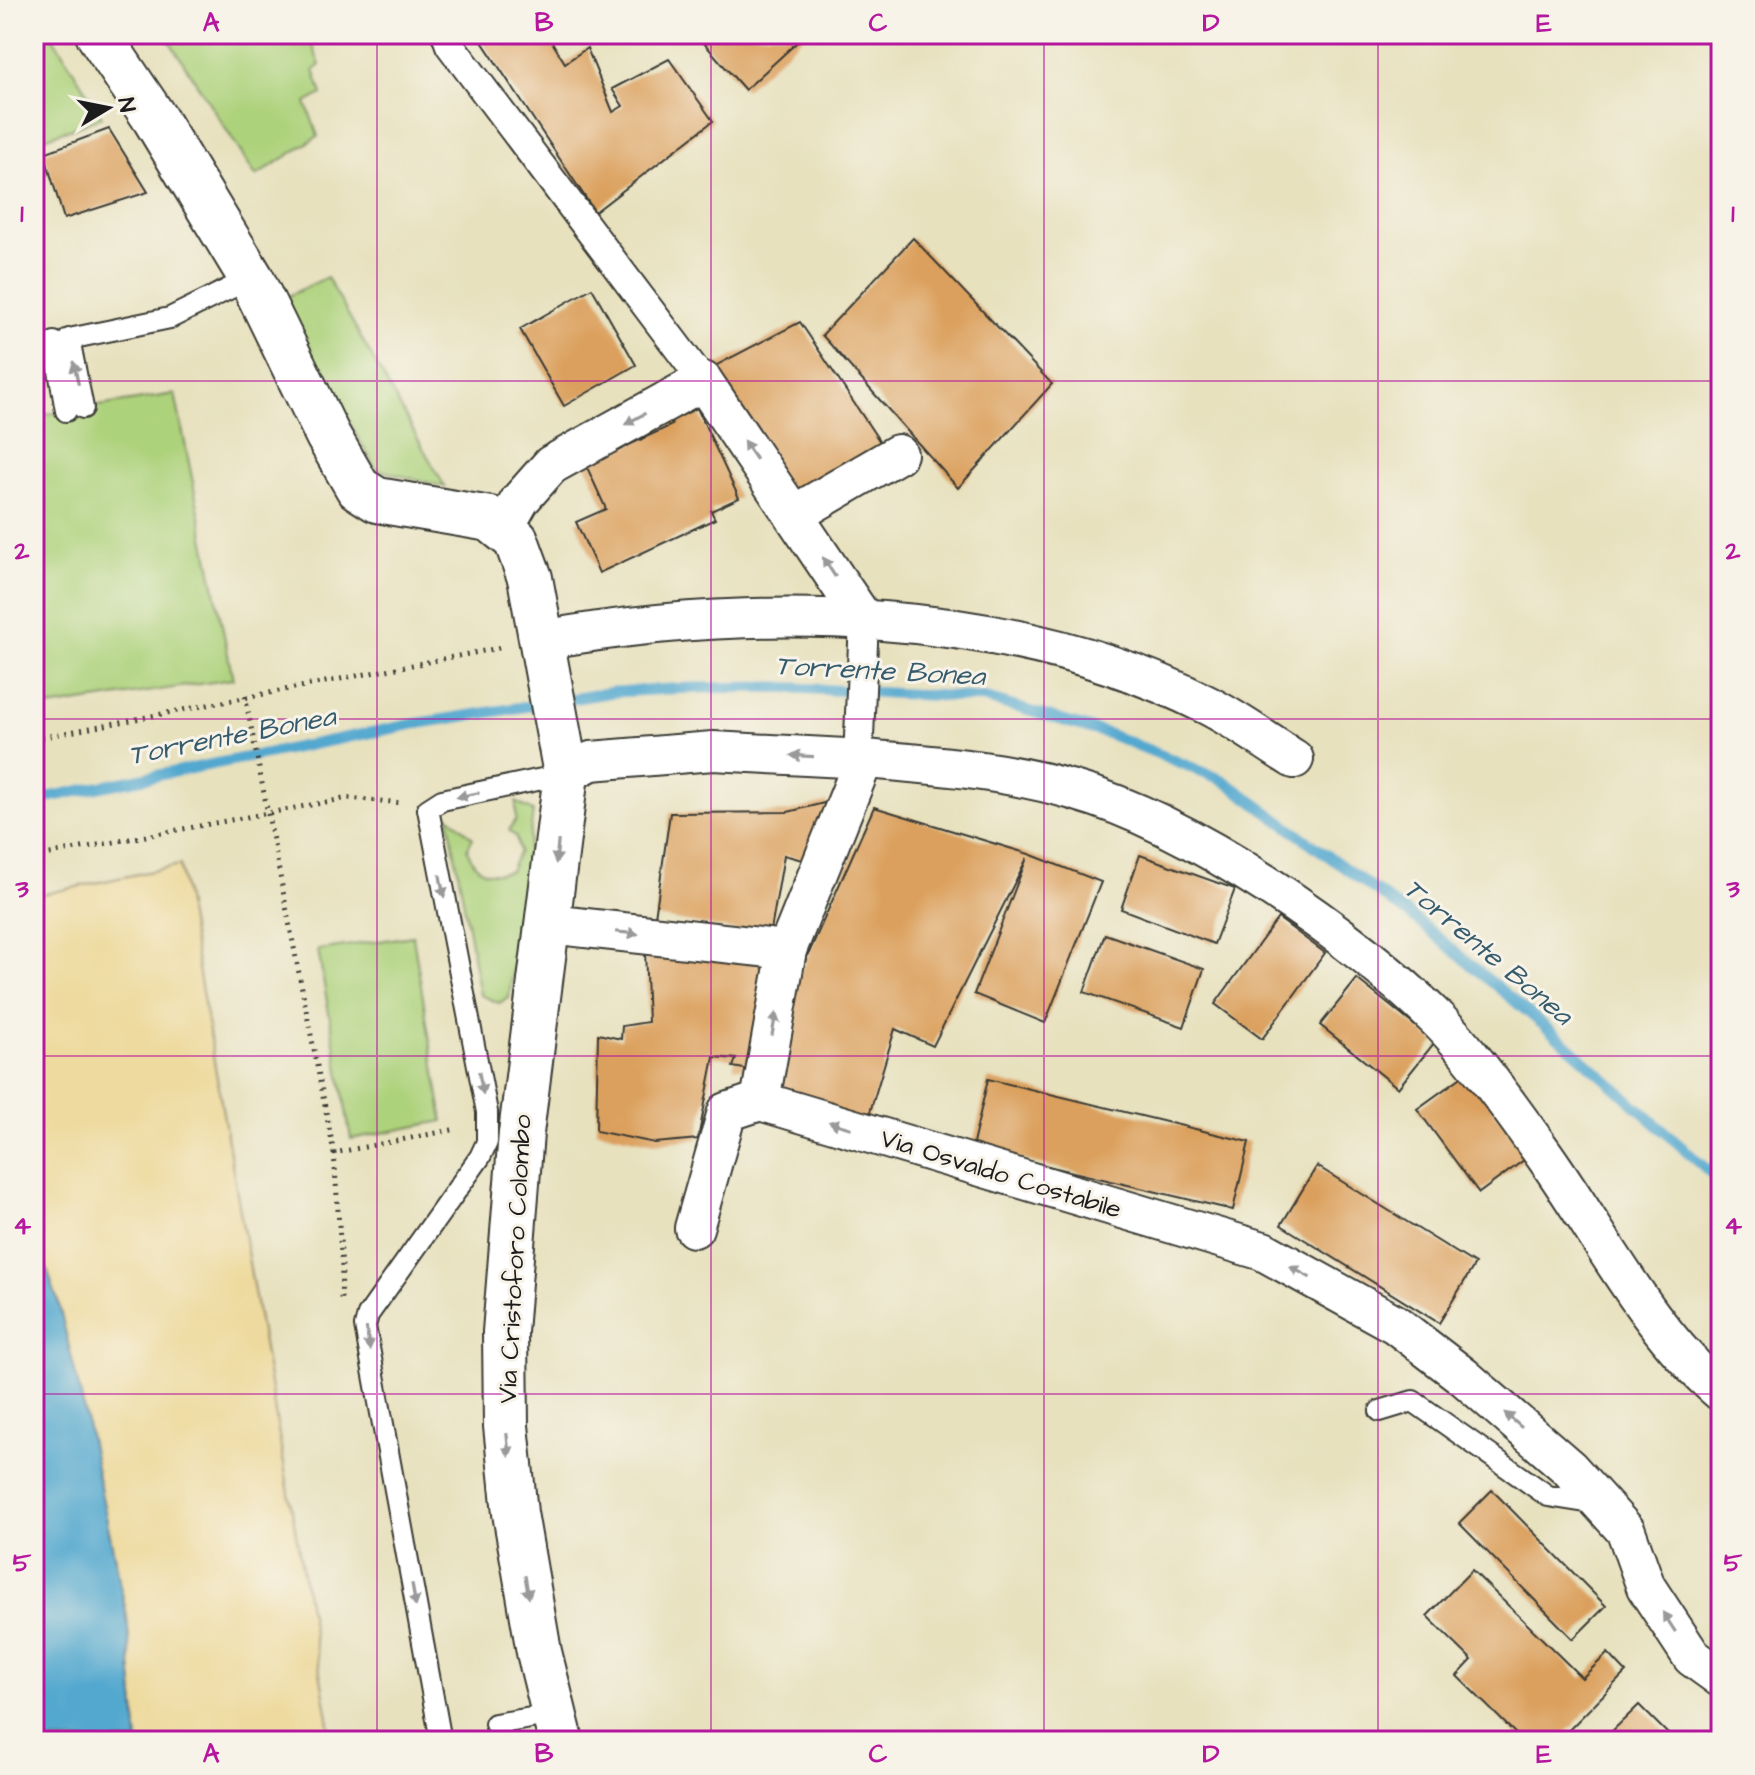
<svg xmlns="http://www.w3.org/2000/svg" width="1755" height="1775" viewBox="0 0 1755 1775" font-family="'Architects Daughter',sans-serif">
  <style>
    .green { fill: #add27c; stroke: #64774c; stroke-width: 2 }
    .sand { fill: #eeda9e; stroke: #857b5d; stroke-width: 2 }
    .water { fill: #53a8cf; stroke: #386276; stroke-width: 2 }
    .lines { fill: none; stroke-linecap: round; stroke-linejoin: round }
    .stream { stroke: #53a8cf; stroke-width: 11 }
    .building { fill: #dba05d }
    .service-casing { stroke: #3a3a34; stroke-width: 24 }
    .pedestrian-casing { stroke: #3a3a34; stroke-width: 32 }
    .minor-casing { stroke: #3a3a34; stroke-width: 42 }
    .tertiary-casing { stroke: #3a3a34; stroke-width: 48 }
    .path { stroke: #3a3a34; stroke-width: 5; stroke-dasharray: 2 6; stroke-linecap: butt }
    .service { stroke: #fff; stroke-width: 20 }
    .pedestrian { stroke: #fff; stroke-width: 28 }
    .minor { stroke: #fff; stroke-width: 38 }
    .tertiary { stroke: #fff; stroke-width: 44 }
    .oneway { fill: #999 }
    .grid { fill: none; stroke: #b5179e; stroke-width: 2; stroke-opacity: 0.55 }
    .labels { text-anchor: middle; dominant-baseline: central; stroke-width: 6; stroke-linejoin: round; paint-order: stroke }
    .street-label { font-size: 26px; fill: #1c1c1c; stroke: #f7f3e8 }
    .water-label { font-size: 28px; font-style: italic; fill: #355b6d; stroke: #f7f3e8 }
    .neatline { fill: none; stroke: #b5179e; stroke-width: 3 }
    .grid-label { font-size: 26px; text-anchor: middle; font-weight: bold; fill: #b5179e }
  </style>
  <rect width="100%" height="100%" fill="#f7f3e8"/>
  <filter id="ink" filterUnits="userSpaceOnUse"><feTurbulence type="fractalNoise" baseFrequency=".0125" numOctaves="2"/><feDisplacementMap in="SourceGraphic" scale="16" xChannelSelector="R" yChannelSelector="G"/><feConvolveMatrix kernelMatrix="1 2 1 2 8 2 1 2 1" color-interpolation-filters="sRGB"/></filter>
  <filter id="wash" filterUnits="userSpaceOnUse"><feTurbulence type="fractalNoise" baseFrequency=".006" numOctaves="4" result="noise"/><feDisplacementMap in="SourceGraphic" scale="32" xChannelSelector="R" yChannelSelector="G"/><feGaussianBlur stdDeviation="1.8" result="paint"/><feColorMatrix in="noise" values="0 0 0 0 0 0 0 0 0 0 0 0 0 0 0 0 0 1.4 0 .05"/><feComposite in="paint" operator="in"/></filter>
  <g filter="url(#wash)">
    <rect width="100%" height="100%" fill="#e7e1be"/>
    <!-- green -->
    <g class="green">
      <polygon points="34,34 51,34 102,117 34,142"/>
      <polygon points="165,34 308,34 320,65 314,70 322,94 306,103 318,136 256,176"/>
      <polygon points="327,277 445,487 376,469 280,300"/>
      <polygon points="175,394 233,679 34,709 34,416"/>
      <path d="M516 802 533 811 509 998 499 1003 480 995 448 815 473 838 467 849C476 872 486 877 510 871L519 851 516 837 509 830 516 820Z"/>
      <polygon points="413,936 443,1121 351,1139 318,950"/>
    </g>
    <!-- sand -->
    <polygon class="sand" points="180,865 332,1741 138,1741 127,1617 83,1405 58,1301 34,1232 34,896"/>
    <!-- water -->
    <polygon class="water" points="34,1232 58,1301 83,1405 127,1617 138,1741 34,1741"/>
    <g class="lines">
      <!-- stream -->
      <g class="stream">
        <polyline points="559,701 613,692 691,688 776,687 984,698 1109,734 1223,780 1418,921 1565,1043 1721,1182"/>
        <polyline points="34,800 414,724 542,704"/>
      </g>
    </g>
    <g id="blocks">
      <!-- building -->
      <g class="building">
        <polygon points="477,34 547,34 565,63 587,48 613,112 623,106 612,89 669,59 713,121 595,212"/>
        <polygon points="696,34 806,34 745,90"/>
        <polygon points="109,129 148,192 64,219 44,153"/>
        <polygon points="913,238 1052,384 958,488 822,335"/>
        <polygon points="592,288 636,365 564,406 520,329"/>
        <polygon points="800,322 884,448 799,503 709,369"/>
        <polygon points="697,408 739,498 711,511 715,519 599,573 576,522 606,509 586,465 672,425 670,421"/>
        <polygon points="828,802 806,861 784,855 770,936 655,917 670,813 788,812"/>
        <polygon points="874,807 1029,854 1101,882 1045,1023 974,994 1027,858 933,1046 895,1029 867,1122 769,1094 796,982"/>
        <polygon points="1140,855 1235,889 1214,944 1121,909"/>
        <polygon points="1278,918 1325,953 1262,1039 1215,1004"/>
        <polygon points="1105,934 1204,969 1184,1027 1084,992"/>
        <polygon points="645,950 793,967 772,1074 733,1067 736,1059 714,1057 698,1139 655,1143 596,1131 598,1034 621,1039 622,1026 648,1022"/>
        <polygon points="1357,979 1435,1042 1398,1088 1320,1025"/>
        <polygon points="1467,1073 1528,1157 1479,1193 1417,1109"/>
        <polygon points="988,1079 1249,1142 1233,1210 972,1148"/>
        <polygon points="1317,1166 1475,1264 1439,1323 1281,1225"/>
        <polygon points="1492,1490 1606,1606 1573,1639 1459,1523"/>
        <polygon points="1472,1570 1582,1678 1608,1653 1626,1672 1558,1741 1523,1741 1457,1676 1472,1660 1427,1616"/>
        <polygon points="1639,1705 1675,1741 1602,1741"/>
      </g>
    </g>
  </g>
  <g filter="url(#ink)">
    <use href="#blocks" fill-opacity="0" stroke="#3a3a34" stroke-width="2"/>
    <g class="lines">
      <!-- service casing -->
      <g class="service-casing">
        <g id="service">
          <polyline points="54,342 66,411"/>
          <polyline points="83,408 69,339 170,318 251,278"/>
          <polyline points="1380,1411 1413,1401 1548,1496 1598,1504"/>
          <polyline points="495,1724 555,1714"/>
          <polyline points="441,1741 365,1326 368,1315 480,1157 487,1142 487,1112 428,809 442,800 566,774"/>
        </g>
      </g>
      <!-- pedestrian casing -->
      <g class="pedestrian-casing">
        <g id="pedestrian">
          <polyline points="446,34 450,45 703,381"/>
          <polyline points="858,760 864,620"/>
        </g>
      </g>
      <!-- minor casing -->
      <g class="minor-casing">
        <g id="minor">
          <polyline points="795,514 898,454"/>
          <polyline points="504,528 520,500 551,465 703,381 864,620"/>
          <path d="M542 640C756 602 1008 605 1207 705 1237 720 1265 741 1294 759"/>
          <path d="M864 759C934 765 1005 770 1073 790 1191 823 1353 935 1439 1021 1472 1054 1509 1106 1537 1145 1596 1225 1644 1327 1721 1392"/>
          <polyline points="566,774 591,761 713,751 864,759 787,950 760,1101"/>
          <polyline points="549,924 787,950"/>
          <polyline points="760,1101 1263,1251 1395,1324 1464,1377 1569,1468 1626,1531 1646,1587 1692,1657 1721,1678"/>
          <polyline points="694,1228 727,1112 760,1101"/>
        </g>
      </g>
      <!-- tertiary casing -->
      <g class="tertiary-casing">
        <polyline id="tertiary" points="98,34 155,119 251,278 328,436 358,488 377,500 490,519 516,540 530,578 566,774 521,1133 505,1332 506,1426 515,1513 539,1652 561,1741"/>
      </g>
      <!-- path -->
      <g class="path">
        <polyline points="245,696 334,1153 457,1129"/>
        <polyline points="34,739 504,647"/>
        <polyline points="34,857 348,798 403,803"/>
        <polyline points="334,1153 342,1268 341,1304"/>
      </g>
      <!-- service -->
      <use href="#service" class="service"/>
      <!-- pedestrian -->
      <use href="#pedestrian" class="pedestrian"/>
      <!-- minor -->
      <use href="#minor" class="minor"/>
      <!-- tertiary -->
      <use href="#tertiary" class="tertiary"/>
    </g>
    <!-- one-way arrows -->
    <defs><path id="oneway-solid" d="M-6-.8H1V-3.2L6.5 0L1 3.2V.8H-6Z" transform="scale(2)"/></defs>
    <g class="oneway">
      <use href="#oneway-solid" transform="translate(76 373) rotate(-102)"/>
      <use href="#oneway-solid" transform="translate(635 419) rotate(151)"/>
      <use href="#oneway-solid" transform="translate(750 450) rotate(-124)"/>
      <use href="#oneway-solid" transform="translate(829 567) rotate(-123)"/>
      <use href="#oneway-solid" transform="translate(802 756) rotate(-177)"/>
      <use href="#oneway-solid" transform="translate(468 795) rotate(168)"/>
      <use href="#oneway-solid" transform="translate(557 852) rotate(96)"/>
      <use href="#oneway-solid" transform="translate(442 886) rotate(79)"/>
      <use href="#oneway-solid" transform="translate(627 933) rotate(6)"/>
      <use href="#oneway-solid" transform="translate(774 1024) rotate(-80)"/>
      <use href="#oneway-solid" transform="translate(481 1083) rotate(79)"/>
      <use href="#oneway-solid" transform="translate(840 1125) rotate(-163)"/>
      <use href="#oneway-solid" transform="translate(1300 1272) rotate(-151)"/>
      <use href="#oneway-solid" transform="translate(368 1339) rotate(82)"/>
      <use href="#oneway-solid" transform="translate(1513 1420) rotate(-139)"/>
      <use href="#oneway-solid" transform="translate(508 1445) rotate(84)"/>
      <use href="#oneway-solid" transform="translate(527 1587) rotate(80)"/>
      <use href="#oneway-solid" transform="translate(414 1595) rotate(80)"/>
      <use href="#oneway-solid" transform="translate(1669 1622) rotate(-123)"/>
    </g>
  </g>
  <!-- grid -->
  <path class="grid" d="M377 34V1741M711 34V1741M1044 34V1741M1378 34V1741M34 381H1721M34 719H1721M34 1056H1721M34 1394H1721"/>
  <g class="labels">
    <!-- street labels -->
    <g class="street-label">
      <text transform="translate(1001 1174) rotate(17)">Via Osvaldo Costabile</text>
      <text transform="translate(515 1259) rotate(-87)">Via Cristoforo Colombo</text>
    </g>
    <!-- water labels -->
    <g class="water-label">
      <text transform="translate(880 671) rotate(3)">Torrente Bonea</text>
      <text transform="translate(232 736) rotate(-11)">Torrente Bonea</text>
      <text transform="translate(1488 952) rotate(40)">Torrente Bonea</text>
    </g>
  </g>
  <!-- margin -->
  <rect width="1755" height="1775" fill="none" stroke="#f7f3e8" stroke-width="88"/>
  <!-- north arrow -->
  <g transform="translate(108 108) rotate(80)" stroke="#f7f3e8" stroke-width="6" paint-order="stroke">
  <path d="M0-6L14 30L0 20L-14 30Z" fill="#1c1c1c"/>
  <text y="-12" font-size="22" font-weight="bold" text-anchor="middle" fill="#1c1c1c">N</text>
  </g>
  <rect x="44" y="44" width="1667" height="1687" class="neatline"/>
  <g class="grid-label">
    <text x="211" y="31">A</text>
    <text x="544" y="31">B</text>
    <text x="878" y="31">C</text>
    <text x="1211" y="31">D</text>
    <text x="1544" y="31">E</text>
    <text x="22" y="222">1</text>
    <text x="1733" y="222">1</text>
    <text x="22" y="559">2</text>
    <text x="1733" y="559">2</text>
    <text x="22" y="897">3</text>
    <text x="1733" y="897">3</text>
    <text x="22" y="1234">4</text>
    <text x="1733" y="1234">4</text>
    <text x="22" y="1571">5</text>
    <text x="1733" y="1571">5</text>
    <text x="211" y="1762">A</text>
    <text x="544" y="1762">B</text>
    <text x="878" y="1762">C</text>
    <text x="1211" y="1762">D</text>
    <text x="1544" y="1762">E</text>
  </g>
</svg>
